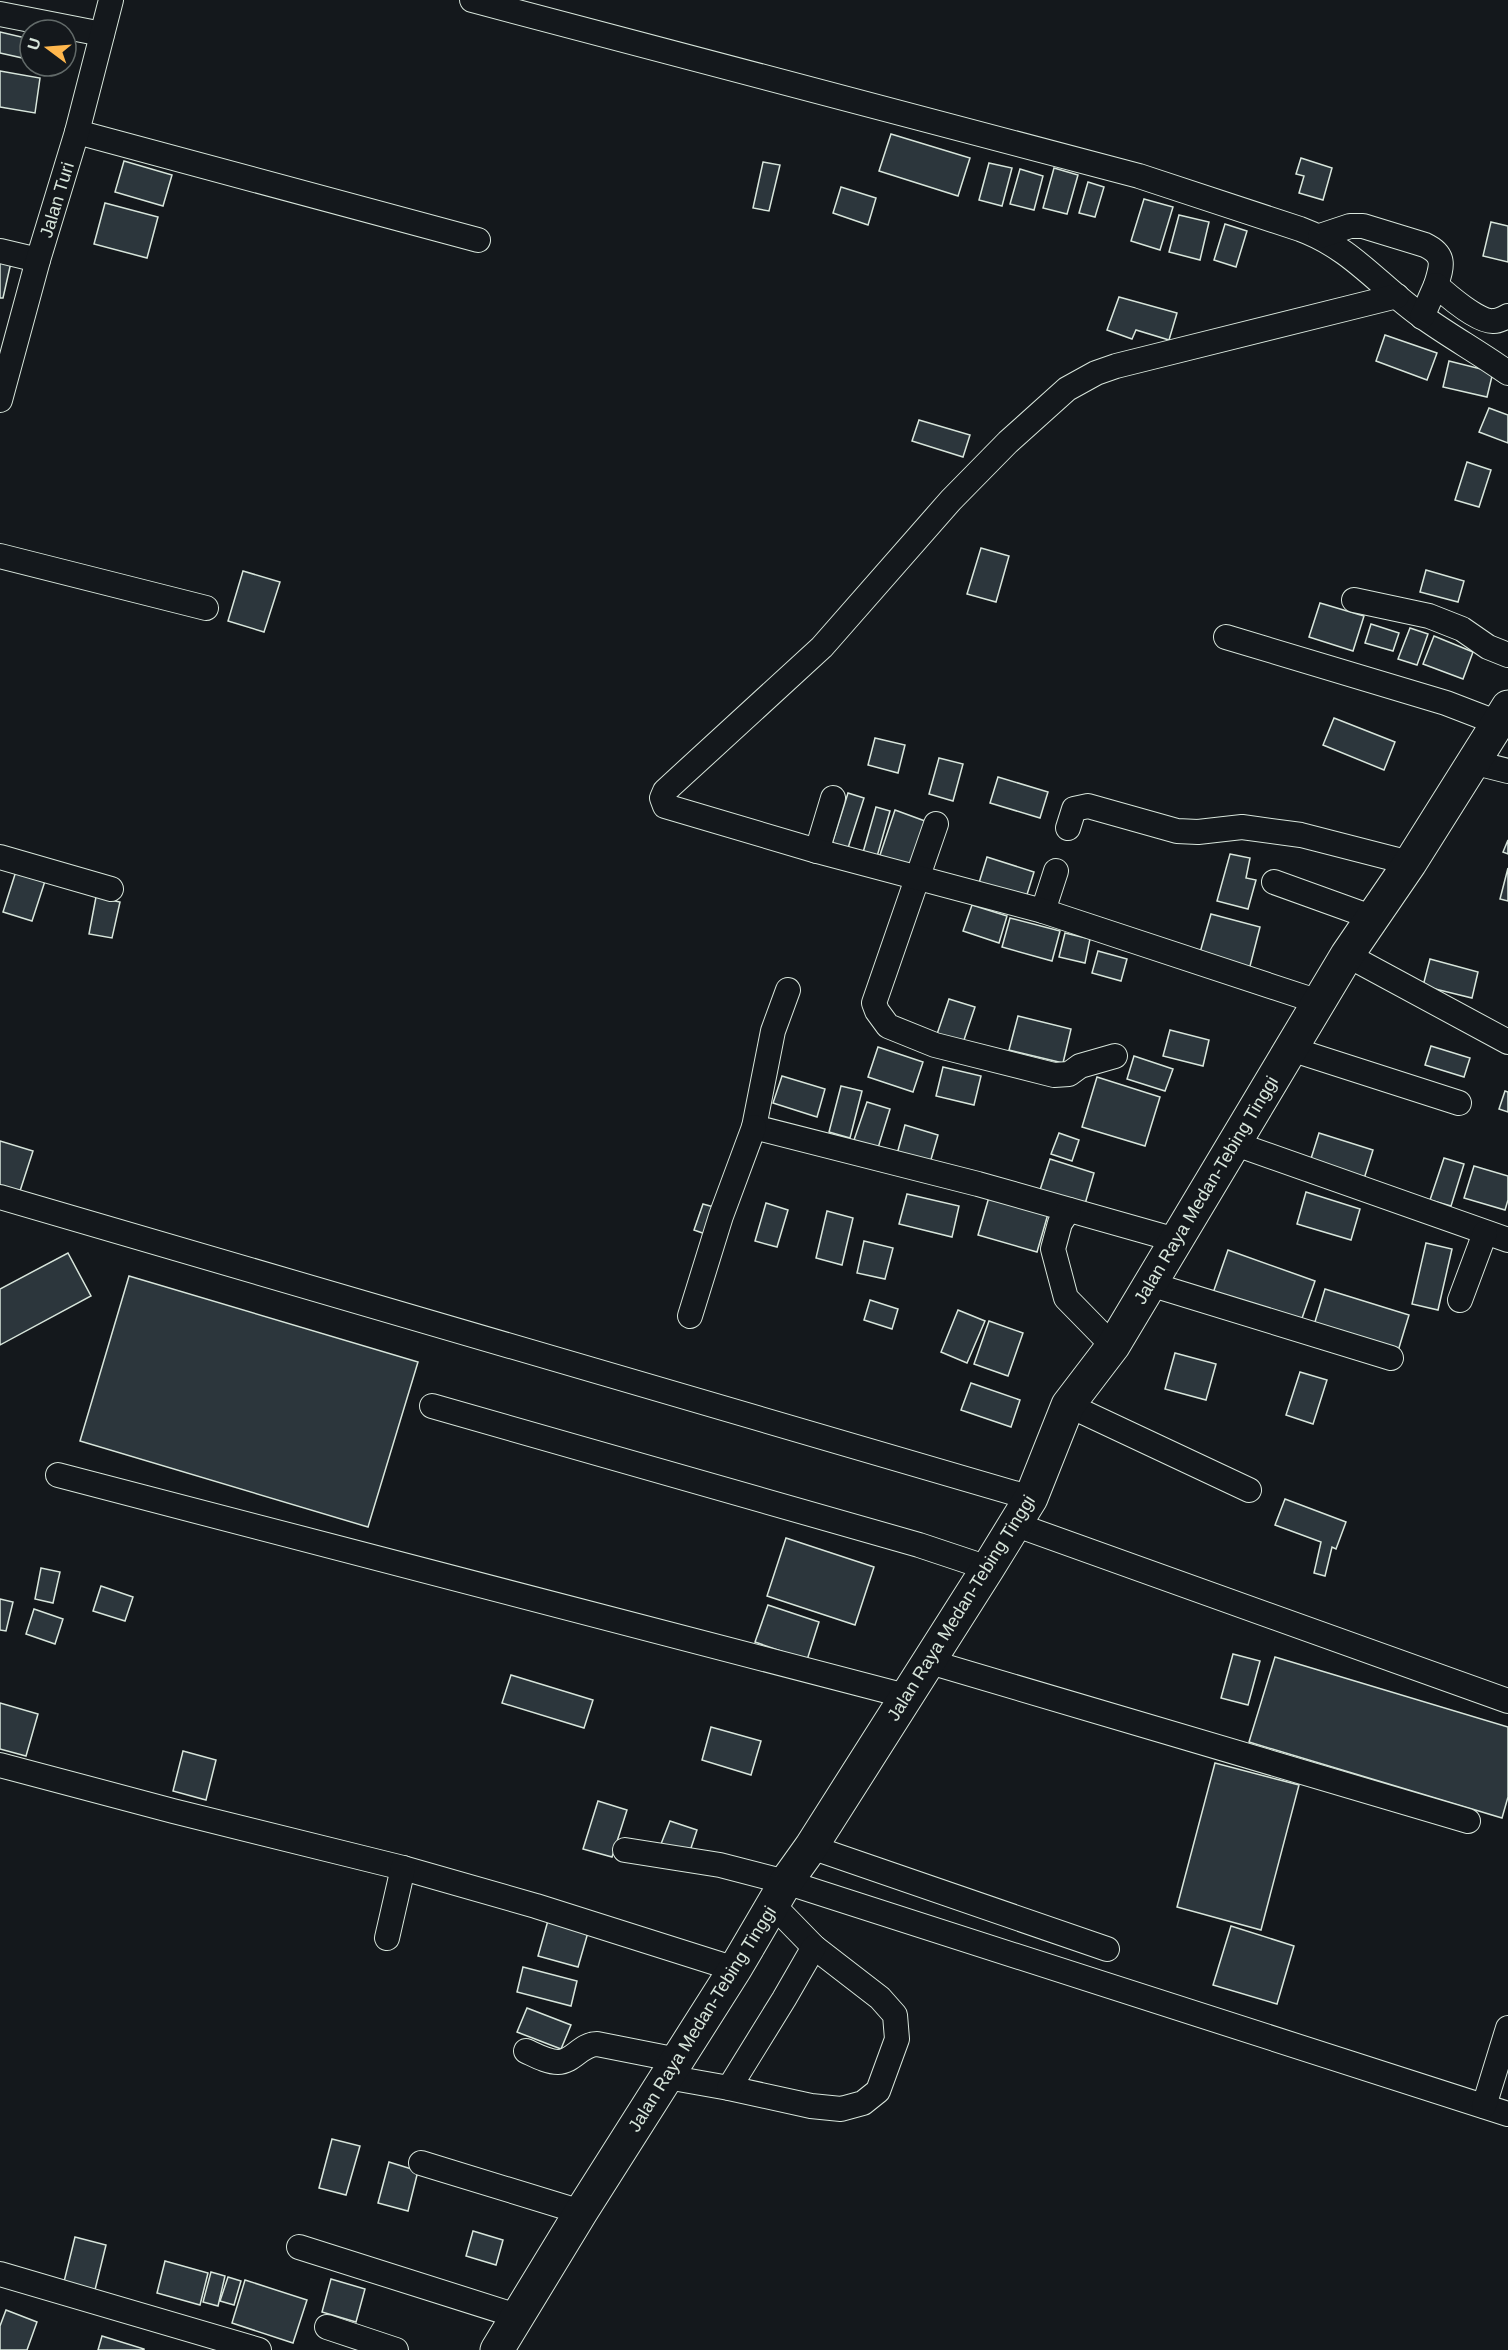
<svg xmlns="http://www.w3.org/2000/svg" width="1508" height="2350" viewBox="0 0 1508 2350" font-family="Arial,sans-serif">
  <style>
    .building { fill: #2c363c; stroke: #d8e6dc; stroke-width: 1.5 }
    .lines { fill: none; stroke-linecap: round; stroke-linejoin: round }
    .minor-casing { stroke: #d8e6dc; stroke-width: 26 }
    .highway-casing { stroke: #d8e6dc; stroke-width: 35 }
    .minor { stroke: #14181c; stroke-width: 24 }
    .highway { stroke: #14181c; stroke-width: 33 }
    .labels { text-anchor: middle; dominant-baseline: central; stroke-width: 4.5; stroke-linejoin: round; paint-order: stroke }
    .street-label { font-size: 18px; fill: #d8e6dc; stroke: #14181c }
  </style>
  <rect width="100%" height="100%" fill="#14181c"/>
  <!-- building -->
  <g class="building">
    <polygon points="0,32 30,39 27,59 0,53"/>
    <polygon points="0,71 40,78 35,113 0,107"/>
    <polygon points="891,134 970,158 958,196 879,171"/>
    <polygon points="1301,158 1332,168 1323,200 1299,193 1304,176 1296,174"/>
    <polygon points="124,161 172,175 163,206 115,192"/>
    <polygon points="763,162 780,165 769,211 753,208"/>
    <polygon points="989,163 1012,168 1002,206 979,200"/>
    <polygon points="1054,168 1078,175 1067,214 1043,208"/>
    <polygon points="1020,169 1043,176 1034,210 1010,204"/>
    <polygon points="1088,182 1104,187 1095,217 1079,213"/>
    <polygon points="841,187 876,198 868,225 833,213"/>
    <polygon points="1144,199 1173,207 1160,250 1131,241"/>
    <polygon points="105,203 158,217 147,258 94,244"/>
    <polygon points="1179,215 1209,222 1200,260 1169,252"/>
    <polygon points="1491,222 1508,226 1508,262 1483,256"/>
    <polygon points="1225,224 1247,231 1236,267 1214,260"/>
    <polygon points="0,255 12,258 3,298 0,298"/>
    <polygon points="1119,297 1177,313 1169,340 1136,330 1132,339 1107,330"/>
    <polygon points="1385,335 1437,353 1427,380 1376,361"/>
    <polygon points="1449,361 1493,372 1487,397 1443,387"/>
    <polygon points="1489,408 1508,415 1508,443 1479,432"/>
    <polygon points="919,420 970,435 963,457 912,441"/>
    <polygon points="1467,462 1491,470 1479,507 1455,500"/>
    <polygon points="981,548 1009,556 996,602 967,594"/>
    <polygon points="1426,570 1464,581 1458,602 1420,592"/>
    <polygon points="243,571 280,582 264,632 228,621"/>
    <polygon points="1320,603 1364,616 1353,651 1309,637"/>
    <polygon points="1371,624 1399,633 1393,651 1365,643"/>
    <polygon points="1410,628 1428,634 1417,665 1398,659"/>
    <polygon points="1434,636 1473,652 1463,679 1423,664"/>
    <polygon points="1334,718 1395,742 1384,770 1323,745"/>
    <polygon points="875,738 905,745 898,773 868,765"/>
    <polygon points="939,758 963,764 953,801 929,794"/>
    <polygon points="998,777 1048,792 1040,818 990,803"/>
    <polygon points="848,793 864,798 848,848 832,844"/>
    <polygon points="876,807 890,811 876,860 862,856"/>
    <polygon points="895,810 925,821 908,871 878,861"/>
    <polygon points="1508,840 1508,854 1503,852"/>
    <polygon points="1230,854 1250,858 1246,878 1256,880 1248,909 1217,901"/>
    <polygon points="987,857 1034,872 1025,901 978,886"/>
    <polygon points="18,865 47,875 32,921 3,912"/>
    <polygon points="1508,868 1508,901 1500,899"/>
    <polygon points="96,897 120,902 112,938 89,934"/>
    <polygon points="972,905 1007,916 999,943 963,931"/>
    <polygon points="1211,914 1260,927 1249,970 1199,956"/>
    <polygon points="1010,918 1060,931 1052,961 1002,947"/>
    <polygon points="1065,933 1090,939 1085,963 1059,957"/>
    <polygon points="1098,951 1127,959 1121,981 1092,973"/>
    <polygon points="1430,959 1478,972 1472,998 1423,986"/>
    <polygon points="949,999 975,1007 962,1046 936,1037"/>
    <polygon points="1018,1016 1071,1029 1063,1063 1009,1050"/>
    <polygon points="1170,1030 1209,1040 1203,1066 1163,1056"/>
    <polygon points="1431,1046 1470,1058 1464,1077 1425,1065"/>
    <polygon points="878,1047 923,1062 913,1092 868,1077"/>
    <polygon points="1134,1056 1173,1069 1165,1091 1127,1079"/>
    <polygon points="943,1067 981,1076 974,1105 936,1096"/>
    <polygon points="782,1076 825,1089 817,1117 773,1103"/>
    <polygon points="1097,1077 1160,1097 1145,1146 1082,1127"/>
    <polygon points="841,1086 862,1091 850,1138 829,1132"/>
    <polygon points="1505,1091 1508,1092 1508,1112 1499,1109"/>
    <polygon points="867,1102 890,1109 878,1148 854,1140"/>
    <polygon points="905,1125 938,1135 930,1163 897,1154"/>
    <polygon points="1059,1133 1079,1140 1072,1161 1051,1154"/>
    <polygon points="1319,1133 1373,1150 1363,1182 1309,1165"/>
    <polygon points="0,1141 33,1151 20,1191 0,1185"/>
    <polygon points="1444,1158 1464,1164 1451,1206 1430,1200"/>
    <polygon points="1050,1159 1094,1173 1085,1204 1040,1190"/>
    <polygon points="1474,1166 1508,1176 1508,1200 1505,1210 1464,1198"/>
    <polygon points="1306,1192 1360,1209 1351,1240 1297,1224"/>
    <polygon points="907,1194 959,1206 952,1237 899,1224"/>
    <polygon points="989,1197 1048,1214 1037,1252 978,1235"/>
    <polygon points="766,1203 788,1210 777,1247 755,1241"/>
    <polygon points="703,1204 721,1209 711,1236 694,1230"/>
    <polygon points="827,1211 853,1218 842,1265 816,1258"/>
    <polygon points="864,1241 893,1248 885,1279 857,1273"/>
    <polygon points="1426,1243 1452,1249 1438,1310 1412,1304"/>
    <polygon points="1228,1250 1315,1281 1300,1324 1213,1293"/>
    <polygon points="68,1253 91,1296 0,1345 0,1289"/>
    <polygon points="129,1276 418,1362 368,1527 80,1441"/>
    <polygon points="1325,1289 1409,1315 1398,1351 1314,1325"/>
    <polygon points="870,1300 898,1309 892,1329 864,1320"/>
    <polygon points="958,1310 985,1321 967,1363 941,1352"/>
    <polygon points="989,1321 1023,1333 1008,1376 974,1364"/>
    <polygon points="1175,1353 1216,1364 1206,1400 1165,1389"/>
    <polygon points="1300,1372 1327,1380 1313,1424 1286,1415"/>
    <polygon points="971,1383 1020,1400 1011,1427 961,1410"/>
    <polygon points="1285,1499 1346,1522 1336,1549 1332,1547 1325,1576 1314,1573 1321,1542 1275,1525"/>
    <polygon points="786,1538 874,1567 855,1625 767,1596"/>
    <polygon points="41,1568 60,1572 53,1603 35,1599"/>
    <polygon points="101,1586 133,1597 125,1621 93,1611"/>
    <polygon points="0,1599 13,1602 6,1631 0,1630"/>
    <polygon points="768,1605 819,1622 807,1660 755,1642"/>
    <polygon points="34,1609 63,1619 55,1644 26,1634"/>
    <polygon points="1233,1654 1260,1661 1248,1705 1221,1698"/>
    <polygon points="1275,1657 1508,1727 1508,1797 1502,1818 1249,1742"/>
    <polygon points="511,1675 593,1700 584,1728 502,1703"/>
    <polygon points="0,1703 38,1714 26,1756 0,1749"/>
    <polygon points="711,1727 761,1741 751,1775 702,1760"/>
    <polygon points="183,1751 216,1760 206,1800 173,1791"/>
    <polygon points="1215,1763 1299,1785 1261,1930 1177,1907"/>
    <polygon points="598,1801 627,1810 612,1857 583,1849"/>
    <polygon points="670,1821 697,1830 689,1854 661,1844"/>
    <polygon points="549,1917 589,1929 578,1967 538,1956"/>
    <polygon points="1231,1926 1294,1946 1277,2004 1213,1985"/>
    <polygon points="523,1967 577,1981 571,2006 517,1992"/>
    <polygon points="527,2008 571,2025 561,2049 517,2032"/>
    <polygon points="332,2139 360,2146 346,2195 319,2188"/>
    <polygon points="389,2162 418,2171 408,2211 378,2203"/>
    <polygon points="473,2231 503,2240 496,2265 466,2256"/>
    <polygon points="75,2237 106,2245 93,2298 62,2290"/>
    <polygon points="165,2261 208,2273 200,2305 157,2293"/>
    <polygon points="211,2272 225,2276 218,2306 203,2302"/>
    <polygon points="228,2277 241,2281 234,2305 220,2301"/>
    <polygon points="331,2279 365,2289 356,2322 322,2312"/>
    <polygon points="245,2280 307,2300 293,2343 232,2323"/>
    <polygon points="6,2310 37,2322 27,2350 0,2350 0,2326"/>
    <polygon points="102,2336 144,2349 144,2350 98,2350"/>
  </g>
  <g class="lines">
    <!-- minor casing -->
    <g class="minor-casing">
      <g id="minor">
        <path d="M472 0 1139 176 1300 229C1352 248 1380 287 1423 317 1451 337 1480 353 1508 373"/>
        <polyline points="0,14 102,34"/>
        <polyline points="77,132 478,240"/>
        <path d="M1320 236 1350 226H1363L1425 245C1446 255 1442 266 1436 285"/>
        <polyline points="0,251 38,260"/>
        <path d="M1422 317 1436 285C1447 295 1479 323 1494 321 1499 321 1504 318 1508 316"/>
        <polyline points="0,400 38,260 77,132 111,0"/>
        <polyline points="0,556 206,608"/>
        <polyline points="1354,600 1429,616 1462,629 1488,647 1508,655"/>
        <polyline points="1226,637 1446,703 1498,723"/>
        <polyline points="1472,762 1508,771"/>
        <polyline points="936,824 874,1003 877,1011 888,1026 935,1045 1054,1075 1069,1074 1080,1066 1115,1056"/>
        <polyline points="1068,828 1074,809 1088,806 1177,831 1198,832 1242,827 1301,835 1410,863"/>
        <polyline points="817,851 833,798"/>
        <polyline points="0,857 111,889"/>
        <polyline points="1274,882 1371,917"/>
        <polyline points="1043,911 1056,871"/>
        <polyline points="1347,955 1508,1042"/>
        <polyline points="788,990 773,1031 754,1127 978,1184 1176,1240"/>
        <polyline points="1319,1002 1043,911 817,851 665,806 662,798 665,791 822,647 951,500 1008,442 1067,389 1096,373 1116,366 1397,296"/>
        <polyline points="1291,1049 1459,1103"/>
        <polyline points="1233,1143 1508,1240"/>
        <polyline points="0,1197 1031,1498"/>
        <polyline points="1069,1210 1060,1223 1053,1249 1066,1298 1113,1346"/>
        <polyline points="1150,1284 1391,1358"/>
        <polyline points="1460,1300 1485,1233"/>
        <polyline points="690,1316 721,1216 754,1127"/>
        <polyline points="1068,1405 1249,1490"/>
        <polyline points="432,1406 919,1545 988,1568"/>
        <polyline points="58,1475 906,1696"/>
        <polyline points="1014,1524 1508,1701"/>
        <polyline points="930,1662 1468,1821"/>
        <polyline points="0,1765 173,1811 403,1868 536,1906 735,1969"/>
        <polyline points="811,1847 1107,1949"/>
        <polyline points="625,1850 720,1865 786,1882 1508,2114"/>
        <polyline points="387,1938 403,1868"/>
        <path d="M526 2051C535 2055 547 2062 558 2062 573 2062 581 2044 597 2044L678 2060"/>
        <polyline points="667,2077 729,2088 811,2106 841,2109 863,2103 878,2091 897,2039 895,2015 880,1998 814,1947 774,1906"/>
        <polyline points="729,2088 784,1999 814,1947"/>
        <polyline points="1484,2106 1508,2028"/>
        <polyline points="421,2163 581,2212"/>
        <polyline points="299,2247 517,2316"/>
        <polyline points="0,2274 259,2350"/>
        <polyline points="327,2327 396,2350"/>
      </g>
    </g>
    <!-- highway casing -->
    <g class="highway-casing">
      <polyline id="highway" points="497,2350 581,2212 735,1969 786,1882 811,1847 988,1568 1031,1498 1068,1405 1113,1346 1347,955 1410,863 1508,707"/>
    </g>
    <!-- minor -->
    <use href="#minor" class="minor"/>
    <!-- highway -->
    <use href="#highway" class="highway"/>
  </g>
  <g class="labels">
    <!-- street labels -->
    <g class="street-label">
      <text transform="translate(57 200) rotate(-73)">Jalan Turi</text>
      <text transform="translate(1206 1190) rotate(-59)">Jalan Raya Medan-Tebing Tinggi</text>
      <text transform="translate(961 1608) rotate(-58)">Jalan Raya Medan-Tebing Tinggi</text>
      <text transform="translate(702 2019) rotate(-58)">Jalan Raya Medan-Tebing Tinggi</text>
    </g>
  </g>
  <!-- north arrow -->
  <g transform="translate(48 48) rotate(286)"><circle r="28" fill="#14181c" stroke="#626a69" stroke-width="1.5"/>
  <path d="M0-4.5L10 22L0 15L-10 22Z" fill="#ffb74d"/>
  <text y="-9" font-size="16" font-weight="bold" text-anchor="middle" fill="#d8e6dc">U</text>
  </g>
</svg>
